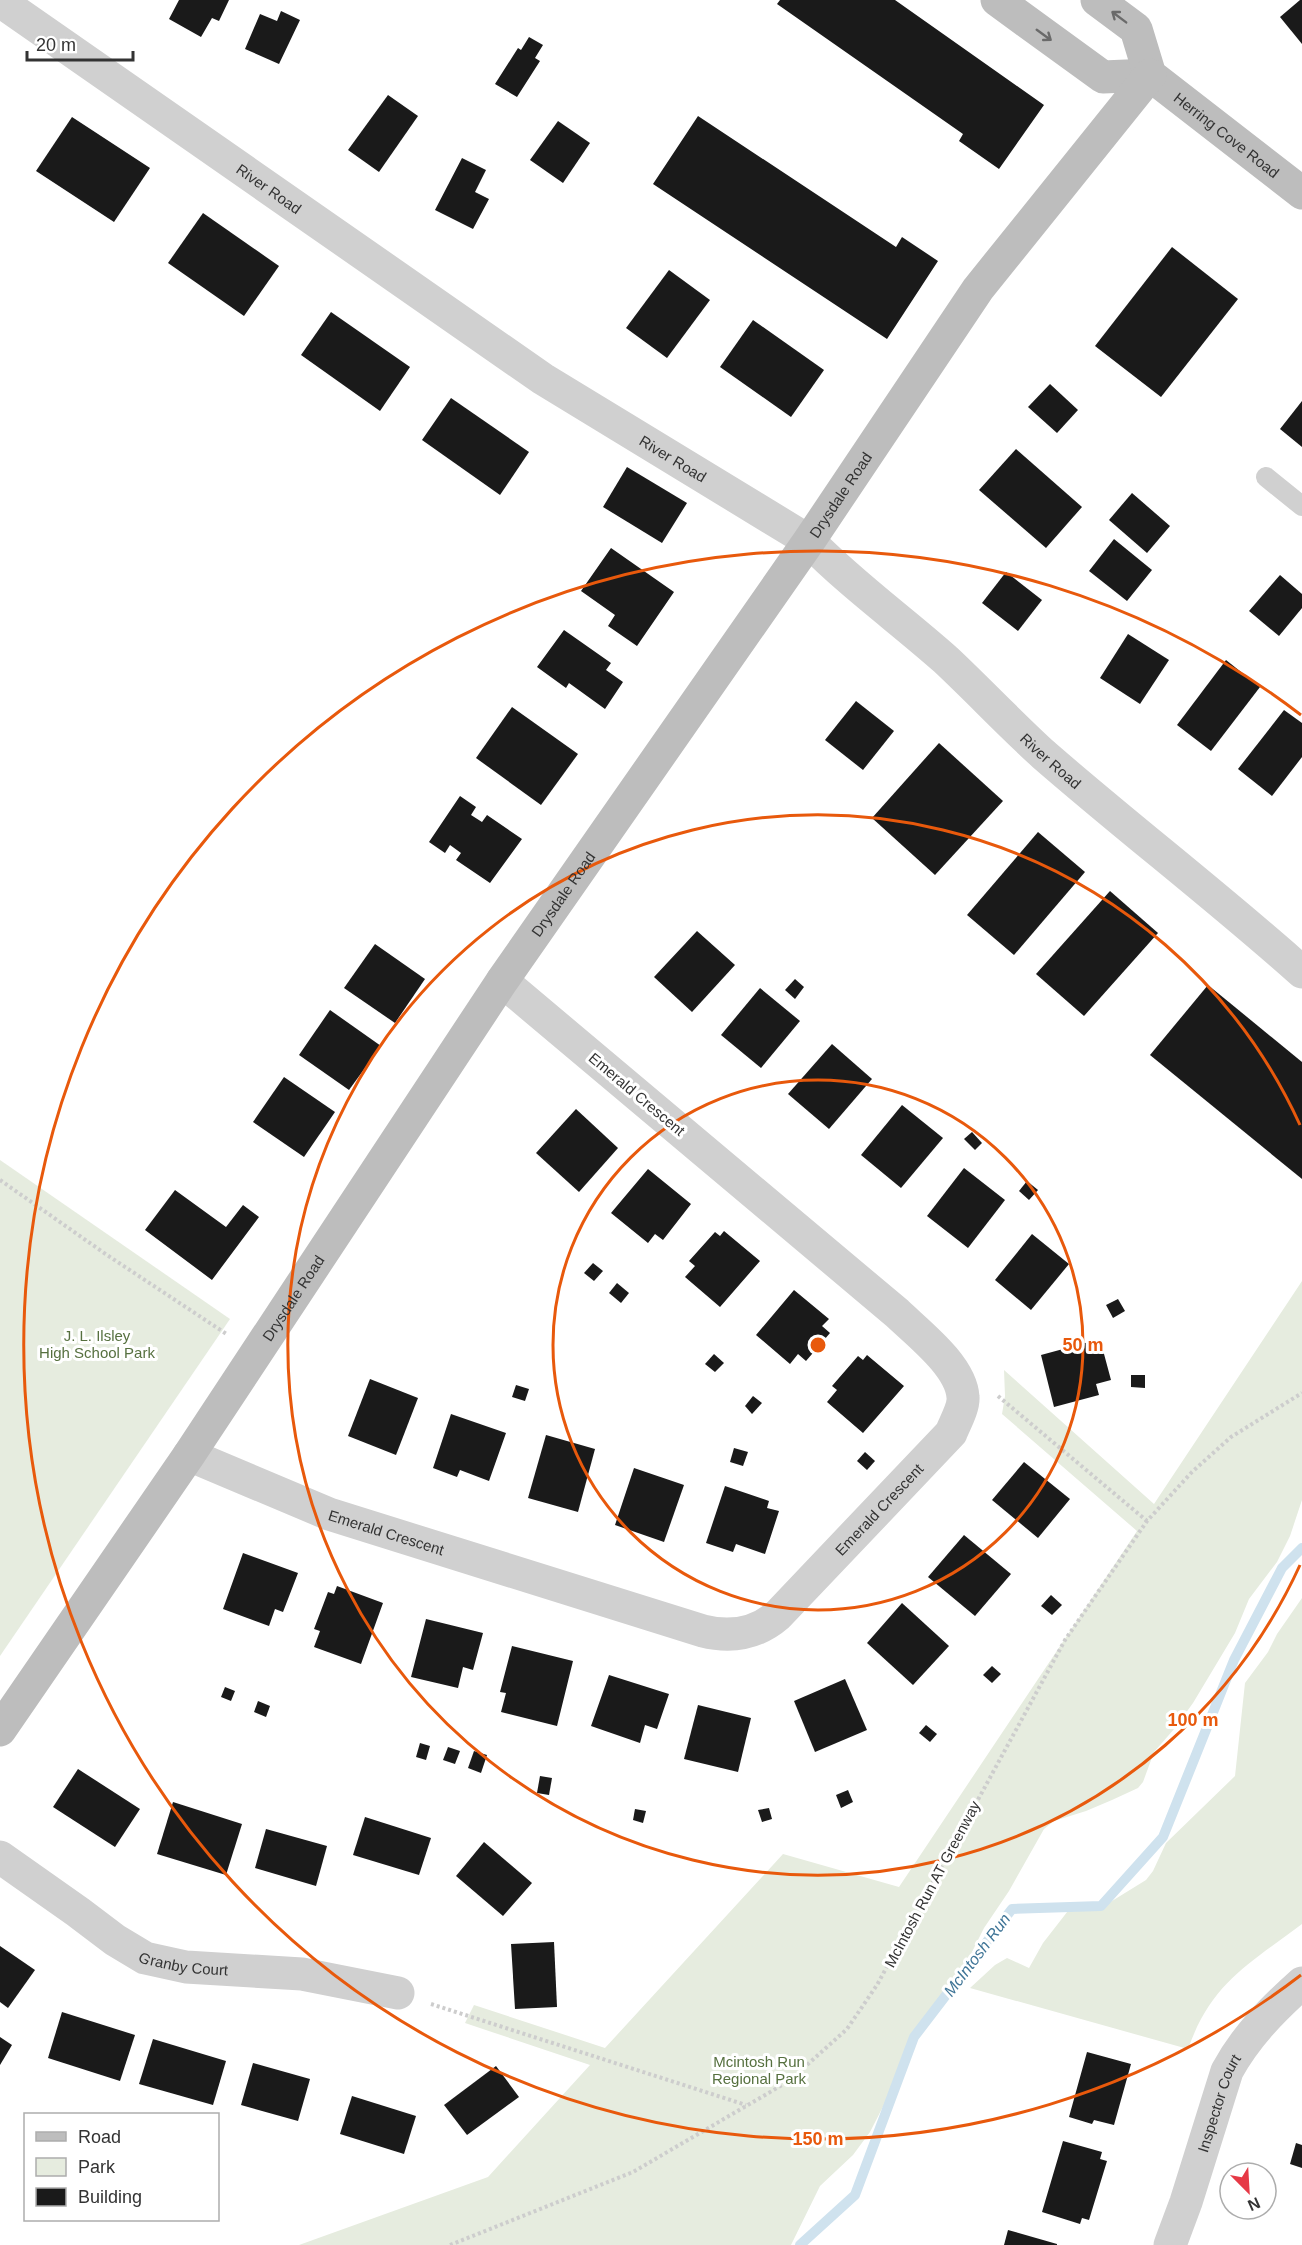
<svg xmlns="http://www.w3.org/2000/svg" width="1302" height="2245" viewBox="0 0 1302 2245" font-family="Arial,sans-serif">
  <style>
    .green { fill: #e6ecdf }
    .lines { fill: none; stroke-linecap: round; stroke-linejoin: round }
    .stream { stroke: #cfe2ee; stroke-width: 10 }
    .building { fill: #1a1a1a }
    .path { stroke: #cdcdcd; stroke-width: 4; stroke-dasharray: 3 3; stroke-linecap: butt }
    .lane { stroke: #d0d0d0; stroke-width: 20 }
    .street { stroke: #d0d0d0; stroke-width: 33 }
    .secondary { stroke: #bdbdbd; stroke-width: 33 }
    .oneway { stroke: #6a6a6a }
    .ring { fill: none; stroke: #e8590c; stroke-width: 3 }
    .labels { text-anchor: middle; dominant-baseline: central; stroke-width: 6; stroke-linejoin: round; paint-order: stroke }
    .street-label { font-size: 15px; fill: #333; stroke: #fff }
    .park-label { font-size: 15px; fill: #56703f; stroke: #fff }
    .water-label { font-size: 16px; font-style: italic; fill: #3f7597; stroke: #fff }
    .centre { fill: #e8590c; stroke: #fff; stroke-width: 3 }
    .ring-label { font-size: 18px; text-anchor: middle; font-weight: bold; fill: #e8590c; stroke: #fff; stroke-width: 6; stroke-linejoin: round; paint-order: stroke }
  </style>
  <rect width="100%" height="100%" fill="#fff"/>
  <!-- green -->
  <g class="green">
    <polygon points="0,1160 230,1319 0,1656"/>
    <polygon points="1302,1281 1302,1500 1290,1536 1277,1562 1249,1599 1235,1633 1193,1703 1175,1728 1154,1752 1143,1782 1138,1788 1112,1800 1086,1811 1054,1821 1044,1829 1009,1891 984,1928 971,1954 928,2019 870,2132 853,2155 820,2186 791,2245 299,2245 488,2177 590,2065 465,2023 474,2005 605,2048 783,1854 899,1887 1137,1531 1002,1414 1005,1396 1004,1370 1154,1504"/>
    <path d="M1302 1598V1924C1248 1965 1212 1982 1188 2049L970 1988 995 1965 1007 1958 1029 1968 1043 1943 1071 1907 1099 1909 1146 1880 1153 1871 1166 1843 1235 1776 1245 1683 1268 1652 1277 1634Z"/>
  </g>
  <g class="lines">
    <!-- stream -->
    <polyline class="stream" points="800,2245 855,2195 914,2037 1012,1909 1101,1906 1163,1837 1234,1660 1282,1568 1302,1548"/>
  </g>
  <!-- building -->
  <g class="building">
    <polygon points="179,0 229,0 219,21 212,18 201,37 169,19"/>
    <polygon points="780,0 895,0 1044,105 999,169 959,141 963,134 777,4"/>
    <polygon points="1300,0 1302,0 1302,44 1280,17"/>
    <polygon points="281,11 300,20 279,64 245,49 260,14 277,21"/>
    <polygon points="529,37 543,45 535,58 540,61 517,97 495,84 518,48 521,50"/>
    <polygon points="388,95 418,116 379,172 348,150"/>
    <polygon points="698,116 896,247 902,237 938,261 887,339 653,184"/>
    <polygon points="72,117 150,168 114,222 36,171"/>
    <polygon points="558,121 590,143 563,183 530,160"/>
    <polygon points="462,158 486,170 475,192 489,199 473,229 435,210"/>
    <polygon points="203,213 279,266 244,316 168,263"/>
    <polygon points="1172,247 1238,299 1161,397 1095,346"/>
    <polygon points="669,270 710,300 667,358 626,328"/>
    <polygon points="331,312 410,367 380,411 301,355"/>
    <polygon points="753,320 824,370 791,417 720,367"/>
    <polygon points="1050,384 1078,410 1057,433 1028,407"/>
    <polygon points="451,398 529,452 500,495 422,440"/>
    <polygon points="1302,401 1302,447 1280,429"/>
    <polygon points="1016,449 1082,507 1046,548 979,490"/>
    <polygon points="627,467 687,503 662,543 603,507"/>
    <polygon points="1132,493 1170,526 1147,553 1109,520"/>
    <polygon points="1114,539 1152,570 1127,601 1089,571"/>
    <polygon points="611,548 674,592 637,646 608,626 615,615 581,591"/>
    <polygon points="1006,572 1042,600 1018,631 982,603"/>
    <polygon points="1280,575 1302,594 1302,608 1279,636 1249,611"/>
    <polygon points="564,630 611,663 606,670 623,682 605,709 569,683 566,688 537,667"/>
    <polygon points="1128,634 1169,660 1140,704 1100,678"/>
    <polygon points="1226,660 1260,687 1211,751 1177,725"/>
    <polygon points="856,701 894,731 863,770 825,740"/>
    <polygon points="512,707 578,754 541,805 476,758"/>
    <polygon points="1284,710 1302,723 1302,757 1272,796 1238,769"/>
    <polygon points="939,743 1003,801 935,875 872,818"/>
    <polygon points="460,796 476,807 471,815 482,822 487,815 522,839 490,883 456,860 461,853 450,845 445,853 429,842"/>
    <polygon points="1038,832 1085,872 1014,955 967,915"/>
    <polygon points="1110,891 1158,933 1084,1016 1036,974"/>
    <polygon points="697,931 735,965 692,1012 654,977"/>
    <polygon points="375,944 425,979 395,1023 344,988"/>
    <polygon points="795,979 804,987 795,999 785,990"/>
    <polygon points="1208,985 1302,1062 1302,1179 1150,1055"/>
    <polygon points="760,988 800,1021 761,1068 721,1035"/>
    <polygon points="330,1010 381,1046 349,1090 299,1055"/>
    <polygon points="832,1044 872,1079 829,1129 788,1094"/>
    <polygon points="284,1077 335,1112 304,1157 253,1122"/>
    <polygon points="902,1105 943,1138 901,1188 861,1155"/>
    <polygon points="576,1109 618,1148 579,1192 536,1153"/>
    <polygon points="972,1132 982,1143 975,1150 964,1139"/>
    <polygon points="964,1168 1005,1200 968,1248 927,1216"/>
    <polygon points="648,1169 691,1204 663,1240 655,1234 648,1243 611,1213"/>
    <polygon points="1027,1181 1038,1190 1029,1200 1019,1191"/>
    <polygon points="175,1190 226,1227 243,1205 259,1217 212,1280 145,1230"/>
    <polygon points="724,1231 760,1261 720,1307 685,1277 695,1266 689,1261 715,1232 720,1236"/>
    <polygon points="1032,1234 1069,1264 1031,1310 995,1280"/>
    <polygon points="593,1263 603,1271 594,1281 584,1273"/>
    <polygon points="617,1283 629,1293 621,1303 609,1293"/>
    <polygon points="794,1290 829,1319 822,1326 830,1333 806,1361 798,1354 790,1364 756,1335"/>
    <polygon points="1118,1299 1125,1311 1113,1318 1106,1305"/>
    <polygon points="1100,1339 1111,1380 1096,1384 1099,1395 1054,1407 1041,1355"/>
    <polygon points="714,1354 724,1363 715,1372 705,1364"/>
    <polygon points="867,1355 904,1386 863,1433 827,1402 837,1390 832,1386 858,1356 863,1360"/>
    <polygon points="1131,1375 1145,1375 1145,1388 1131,1387"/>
    <polygon points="370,1379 418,1398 396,1455 348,1436"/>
    <polygon points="516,1385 529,1389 525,1401 512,1397"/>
    <polygon points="753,1396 762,1403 752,1414 745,1406"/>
    <polygon points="451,1414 506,1433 489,1481 460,1470 457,1477 433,1468"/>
    <polygon points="546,1435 595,1449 578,1512 528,1498"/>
    <polygon points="734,1448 748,1452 743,1466 730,1462"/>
    <polygon points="865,1452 875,1461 867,1470 857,1461"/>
    <polygon points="1024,1462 1070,1499 1038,1538 992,1500"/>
    <polygon points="634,1468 684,1485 664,1542 615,1525"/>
    <polygon points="725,1486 769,1501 767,1508 779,1511 765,1554 736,1544 733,1552 706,1543"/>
    <polygon points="964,1535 1011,1574 975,1616 928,1577"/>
    <polygon points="243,1553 298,1573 283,1612 275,1609 269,1626 223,1609"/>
    <polygon points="337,1586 383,1603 361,1664 314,1647 320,1631 314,1629 328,1592 334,1594"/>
    <polygon points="1051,1595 1062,1605 1052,1615 1041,1606"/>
    <polygon points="902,1603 949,1646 913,1685 867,1643"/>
    <polygon points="426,1619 483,1633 473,1670 463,1667 458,1688 411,1677"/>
    <polygon points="512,1646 573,1661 557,1726 501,1712 506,1693 500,1692"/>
    <polygon points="992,1666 1001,1674 992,1683 983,1675"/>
    <polygon points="609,1675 669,1694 657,1729 645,1725 640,1743 591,1726"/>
    <polygon points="845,1679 867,1730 815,1752 794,1701"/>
    <polygon points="225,1687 235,1691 231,1701 221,1697"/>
    <polygon points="258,1701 270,1706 266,1717 254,1712"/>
    <polygon points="698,1705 751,1718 738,1772 684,1759"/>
    <polygon points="926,1725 937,1734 930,1742 919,1733"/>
    <polygon points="420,1743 430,1746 426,1760 416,1757"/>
    <polygon points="448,1747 460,1751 455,1764 443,1760"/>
    <polygon points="474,1751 487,1755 481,1773 468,1768"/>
    <polygon points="78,1769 140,1809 115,1847 53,1807"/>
    <polygon points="540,1776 552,1778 549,1795 537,1793"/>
    <polygon points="848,1790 853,1802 841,1808 836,1795"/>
    <polygon points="173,1802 242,1824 226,1875 157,1854"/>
    <polygon points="769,1808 772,1819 762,1822 758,1810"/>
    <polygon points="635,1809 646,1811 643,1823 633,1820"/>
    <polygon points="365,1817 431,1838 419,1875 353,1855"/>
    <polygon points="266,1829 327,1846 316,1886 255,1868"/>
    <polygon points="484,1842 532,1883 503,1916 456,1876"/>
    <polygon points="554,1942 557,2007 515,2009 511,1944"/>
    <polygon points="0,1946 35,1970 8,2008 0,2002"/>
    <polygon points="62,2012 135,2035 120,2081 48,2058"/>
    <polygon points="0,2037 12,2045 0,2065"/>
    <polygon points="153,2039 226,2061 213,2105 139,2084"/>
    <polygon points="1087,2052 1131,2064 1114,2125 1094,2120 1092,2124 1069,2117"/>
    <polygon points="253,2063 310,2079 298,2121 241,2105"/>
    <polygon points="496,2066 519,2097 467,2135 444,2105"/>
    <polygon points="352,2096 416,2116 404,2154 340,2134"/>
    <polygon points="1063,2141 1102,2152 1100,2159 1107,2161 1089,2220 1082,2218 1080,2224 1042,2212"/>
    <polygon points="1296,2143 1302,2145 1302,2168 1290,2164"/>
    <polygon points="1008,2230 1057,2244 1057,2245 1004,2245"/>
  </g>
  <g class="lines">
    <!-- path -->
    <g class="path">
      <polyline points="0,1180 107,1255 228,1335"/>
      <polyline points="998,1396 1147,1521"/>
      <polyline points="431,2004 746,2105"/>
      <polyline points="450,2245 633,2172 789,2081 847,2029 877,1985 1065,1640 1147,1521 1192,1472 1231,1437 1302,1393"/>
    </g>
    <!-- lane -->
    <polyline class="lane" points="1266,477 1302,506"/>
    <!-- street -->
    <g class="street">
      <path id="s1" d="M0 1 543 379 809 541C851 584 901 620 946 660 979 691 1010 724 1044 755 1129 829 1218 897 1302 972"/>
      <path id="s2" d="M189 1455 329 1514 703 1631C731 1638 756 1634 778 1615L951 1433C955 1423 964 1407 963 1397 961 1366 919 1334 897 1313L502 981"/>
      <path id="s3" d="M0 1857 78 1912 115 1940 145 1958 186 1967 302 1974 398 1993"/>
      <path id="s4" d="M1170 2245 1186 2202 1227 2071C1246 2036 1273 2009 1302 1983"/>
    </g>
    <!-- secondary -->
    <g class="secondary">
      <polyline points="997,0 1103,77 1150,75"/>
      <path id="s5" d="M1097 0 1136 29 1150 75 1302 193"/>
      <path id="s6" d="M0 1730 189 1455 502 981 809 541 978 289 1150 75"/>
    </g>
  </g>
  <!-- one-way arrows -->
  <defs><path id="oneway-shaft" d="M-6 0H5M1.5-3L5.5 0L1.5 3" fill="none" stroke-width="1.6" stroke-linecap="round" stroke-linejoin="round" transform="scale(1.5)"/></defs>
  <g class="oneway">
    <use href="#oneway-shaft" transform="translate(1119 17) rotate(-143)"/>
    <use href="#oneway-shaft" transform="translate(1044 35) rotate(36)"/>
  </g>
  <!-- distance rings -->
  <g class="ring">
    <circle cx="818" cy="1345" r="265"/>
    <path d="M1300 1565A530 530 0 1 1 1300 1125"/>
    <path d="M1301 1975A794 794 0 1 1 1301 715"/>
  </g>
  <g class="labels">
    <!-- street labels -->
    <g class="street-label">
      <text stroke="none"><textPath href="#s5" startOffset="194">Herring Cove Road</textPath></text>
      <text stroke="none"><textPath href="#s1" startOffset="328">River Road</textPath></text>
      <text stroke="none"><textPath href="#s1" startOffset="814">River Road</textPath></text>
      <text stroke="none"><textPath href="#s6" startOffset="1494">Drysdale Road</textPath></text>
      <text stroke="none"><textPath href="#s1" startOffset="1300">River Road</textPath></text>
      <text stroke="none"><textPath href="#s6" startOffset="1008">Drysdale Road</textPath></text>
      <text transform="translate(637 1094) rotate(40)">Emerald Crescent</text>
      <text stroke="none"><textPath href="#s6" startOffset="522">Drysdale Road</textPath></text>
      <text stroke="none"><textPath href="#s2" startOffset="770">Emerald Crescent</textPath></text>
      <text stroke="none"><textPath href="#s2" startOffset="212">Emerald Crescent</textPath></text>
      <text transform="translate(932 1884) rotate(-62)">McIntosh Run AT Greenway</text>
      <text stroke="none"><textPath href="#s3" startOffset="216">Granby Court</textPath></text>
      <text stroke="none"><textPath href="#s4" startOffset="150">Inspector Court</textPath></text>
    </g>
    <!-- park labels -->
    <g class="park-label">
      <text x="97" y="1335">J. L. Ilsley<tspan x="97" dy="17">High School Park</tspan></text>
      <text x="759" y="2061">Mcintosh Run<tspan x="759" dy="17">Regional Park</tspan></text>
    </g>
    <!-- water labels -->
    <g class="water-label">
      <text transform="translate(977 1955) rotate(-53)">McIntosh Run</text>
    </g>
  </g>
  <circle cx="818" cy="1345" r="9" class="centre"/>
  <g class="ring-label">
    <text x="1083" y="1351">50 m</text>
    <text x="1193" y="1726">100 m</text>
    <text x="818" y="2145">150 m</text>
  </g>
  <!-- legend -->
  <rect x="24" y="2113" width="195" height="108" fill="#ffffff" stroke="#adadad" stroke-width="1.5"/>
  <rect x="36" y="2132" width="30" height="9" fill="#bdbdbd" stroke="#adadad" stroke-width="1.5"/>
  <text x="78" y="2143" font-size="18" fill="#333333">Road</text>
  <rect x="36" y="2158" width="30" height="18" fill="#e6ecdf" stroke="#adadad" stroke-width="1.5"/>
  <text x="78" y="2173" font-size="18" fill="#333333">Park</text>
  <rect x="36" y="2188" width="30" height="18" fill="#1a1a1a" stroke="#adadad" stroke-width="1.5"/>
  <text x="78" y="2203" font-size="18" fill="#333333">Building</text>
  <!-- north arrow -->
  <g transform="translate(1248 2191) rotate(156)"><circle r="28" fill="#ffffff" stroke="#adadad" stroke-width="1.5"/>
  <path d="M0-4.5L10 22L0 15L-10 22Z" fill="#e63946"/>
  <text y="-9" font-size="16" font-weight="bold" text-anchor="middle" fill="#333333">N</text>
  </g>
  <!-- scale -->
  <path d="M27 51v9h106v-9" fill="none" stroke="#333333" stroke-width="3"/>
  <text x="36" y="51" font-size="18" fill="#333333" stroke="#ffffff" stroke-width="4.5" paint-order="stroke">20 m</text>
</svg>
